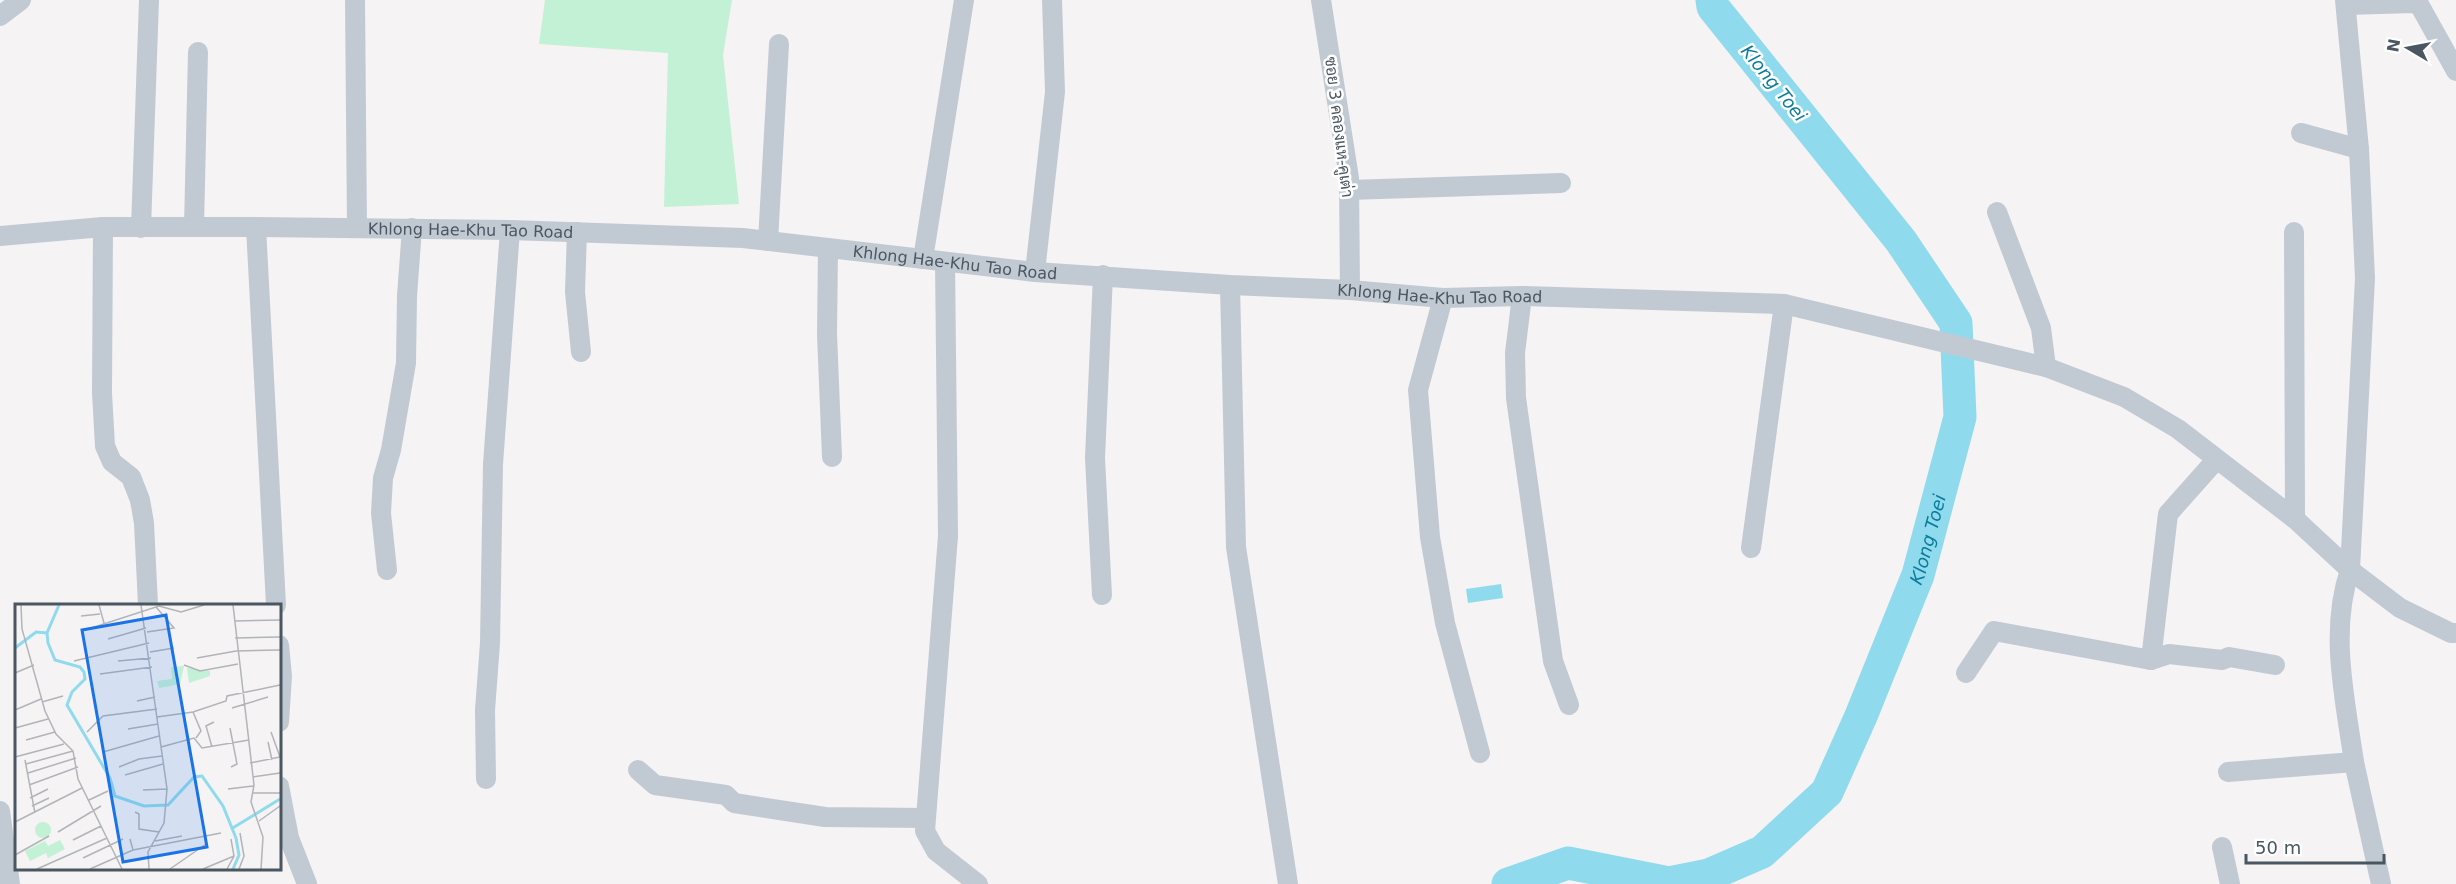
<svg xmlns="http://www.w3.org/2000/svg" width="2456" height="884" viewBox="0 0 2456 884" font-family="'DejaVu Sans',Sarabun,sans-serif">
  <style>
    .green { fill: #c3f1d5 }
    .water { fill: #90daee }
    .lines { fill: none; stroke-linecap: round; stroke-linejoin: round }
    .river { stroke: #90daee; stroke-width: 33 }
    .minor { stroke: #c1cad2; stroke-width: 20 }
    .labels { text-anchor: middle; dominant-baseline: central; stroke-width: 5; stroke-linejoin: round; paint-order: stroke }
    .street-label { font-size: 16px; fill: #4a5661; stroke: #fff }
    .water-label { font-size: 18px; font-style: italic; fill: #0c7c9b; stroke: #fff }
    .inset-river { fill: none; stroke: #90daee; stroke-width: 3 }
    .inset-road { fill: none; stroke: #b1b4b9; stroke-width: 1.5 }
    .view { fill: #1a73e8; fill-opacity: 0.15; stroke: #1a73e8; stroke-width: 3 }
    .inset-edge { fill: none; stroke: #4a5661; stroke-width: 3 }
  </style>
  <rect width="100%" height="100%" fill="#f5f3f3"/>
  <!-- green -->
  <polygon class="green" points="545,0 732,0 723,55 739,204 664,207 668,53 539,44"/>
  <!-- water -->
  <polygon class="water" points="1501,584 1503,598 1468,603 1466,589"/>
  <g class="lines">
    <!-- river -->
    <path class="river" id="s1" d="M1508 884 1568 863 1669 883 1709 875 1762 852 1827 792 1861 716 1918 575 1960 417 1956 323 1901 241 1713 7 1712 0"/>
    <!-- minor -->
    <g class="minor">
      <polyline points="355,0 357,228"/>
      <polyline points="1321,0 1349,178 1350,290"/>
      <path d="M2345 0 2359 149 2365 278 2350 570C2329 631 2345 699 2354 762"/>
      <polyline points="2346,5 2414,3 2420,6 2456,71"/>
      <polyline points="0,16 21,0"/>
      <polyline points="2301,133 2359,149"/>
      <polyline points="1349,190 1561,183"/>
      <polyline points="1997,212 2041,328 2046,367"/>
      <polyline points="103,227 102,393 105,446 112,462 131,477 140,500 144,523 148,605"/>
      <polyline points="194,227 198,52"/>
      <polyline points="256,227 276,605"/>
      <polyline points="141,228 149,0"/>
      <polyline points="577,232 575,292 581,352"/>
      <polyline points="2294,232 2295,519"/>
      <path id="s2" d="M0 236 103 227H256L510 230 743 238 1035 272 1230 285 1350 290 1443 298 1522 296 1784 304 2046 367 2124 397 2178 429 2295 519 2350 570 2400 608 2451 633H2456"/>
      <polyline points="768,241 779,44"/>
      <polyline points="828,249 827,334 832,457"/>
      <polyline points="923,259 964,0"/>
      <polyline points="945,262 948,536 925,831 936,851 978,884"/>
      <polyline points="1035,272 1055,92 1052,0"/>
      <polyline points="1230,285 1236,547 1288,884"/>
      <polyline points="1522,296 1515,353 1516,398 1553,661 1569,705"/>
      <polyline points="1443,298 1418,390 1430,537 1445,623 1480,753"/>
      <polyline points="1751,548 1784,304"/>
      <polyline points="387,570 381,513 383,478 391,450 406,363 407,296 412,228"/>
      <polyline points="1102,595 1095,458 1103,275"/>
      <polyline points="279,645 282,676 279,722"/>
      <polyline points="2151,660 2169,654 2222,660 2229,657 2275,665"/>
      <polyline points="1966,673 1994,631 2151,660 2168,514 2216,460"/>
      <polyline points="638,770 655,785 726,795 734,803 825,817 925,818"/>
      <polyline points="2228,772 2354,762 2381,884"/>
      <polyline points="486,779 485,710 490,643 493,464 510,230"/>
      <polyline points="279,786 289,838 307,884"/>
      <polyline points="0,811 10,884"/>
      <polyline points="2222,847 2230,884"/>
    </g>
  </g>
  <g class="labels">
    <!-- street labels -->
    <g class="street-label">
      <text transform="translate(1339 127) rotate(83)">ซอย 3 คลองแห-คูเต่า</text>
      <text stroke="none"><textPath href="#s2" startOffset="471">Khlong Hae-Khu Tao Road</textPath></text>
      <text stroke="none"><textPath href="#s2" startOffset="957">Khlong Hae-Khu Tao Road</textPath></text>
      <text stroke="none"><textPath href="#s2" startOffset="1443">Khlong Hae-Khu Tao Road</textPath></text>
    </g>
    <!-- water labels -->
    <g class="water-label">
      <text transform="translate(1774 83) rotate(51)">Klong Toei</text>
      <text stroke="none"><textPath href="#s1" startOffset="626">Klong Toei</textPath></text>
    </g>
  </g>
  <!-- overview -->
  <g transform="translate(15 604)">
    <rect width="266" height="266" fill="#f5f3f3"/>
    <path d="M169 62 165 80 144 84 142 77 157 75 156 63ZM172 64 195 67V72L174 79ZM20 226a8 8 0 1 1 16 0a8 8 0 1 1-16 0ZM45 236 50 245 33 254 31 249 15 257 10 247 30 237 33 242Z" fill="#c3f1d5"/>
    <path class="inset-river" d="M44 1 32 29 33 39 40 56 65 63 69 68 70 75 57 88 52 101 95 174 100 192 129 202 153 201 179 173 187 172 208 202 221 234M0 44 21 28 32 29M216 225 265 195M218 265 224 251 221 234"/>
    <path class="inset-road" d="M6 1 7 25 30 107 41 130 58 147 63 175 107 265M84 1 89 19M126 1 152 185 149 219 133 248 134 265M218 1 239 181 236 198 248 233 246 265M66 12 85 10M220 17 265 16M67 27 144 2 166 8 189 1M132 28 159 24 141 3M220 34 265 33M93 35 131 24M135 48 159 44M182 54 221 47 265 46M59 57 134 39M103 57 136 54M169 61 185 67 223 60M0 69 19 61M85 70 137 63M122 97 140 93M27 98 48 92M217 104 253 93M0 106 26 95M178 108 186 127 181 134M142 113 178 108 211 97 212 92 265 81M0 124 33 115M215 124 222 160 216 163M113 125 143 120M72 128 88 112 142 105M256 128 265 153M11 136 40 128M253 138 257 156M146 143 179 134 187 144 234 136M197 143 191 122 199 118M88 148 144 132M0 153 49 140M10 156 20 209M235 159 265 153M11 160 58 147M104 163 124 155 147 152M13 169 61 154M110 171 148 160M238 173 265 169M14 181 63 163M213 185 238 182M128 186 152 185M237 189H265M15 194 33 185M74 196 93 187M17 202 34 194M120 208 124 210V225L144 228M244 217 265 202M0 218 67 184M43 228 86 202M58 236 86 222M140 237 167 232M118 246 206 229M0 251 34 232M68 254 108 235M22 265 92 234M75 265 118 246 115 235M155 265 191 240 190 233M188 265 219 252M212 265 219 252 216 235M224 265 229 252 225 229"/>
    <path class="view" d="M151 11 192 243 108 258 67 26Z"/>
    <rect width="266" height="266" class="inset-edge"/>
  </g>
  <!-- north arrow -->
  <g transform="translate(2408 48) rotate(280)" stroke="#ffffff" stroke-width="4.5" paint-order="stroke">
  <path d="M0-4.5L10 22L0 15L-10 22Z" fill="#4a5661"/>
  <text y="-9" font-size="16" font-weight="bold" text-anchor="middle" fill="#4a5661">N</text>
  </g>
  <!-- scale -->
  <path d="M2246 854v9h138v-9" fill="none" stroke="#4a5661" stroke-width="3"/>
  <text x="2255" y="854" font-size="18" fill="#4a5661" stroke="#ffffff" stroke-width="4.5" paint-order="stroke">50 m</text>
</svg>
